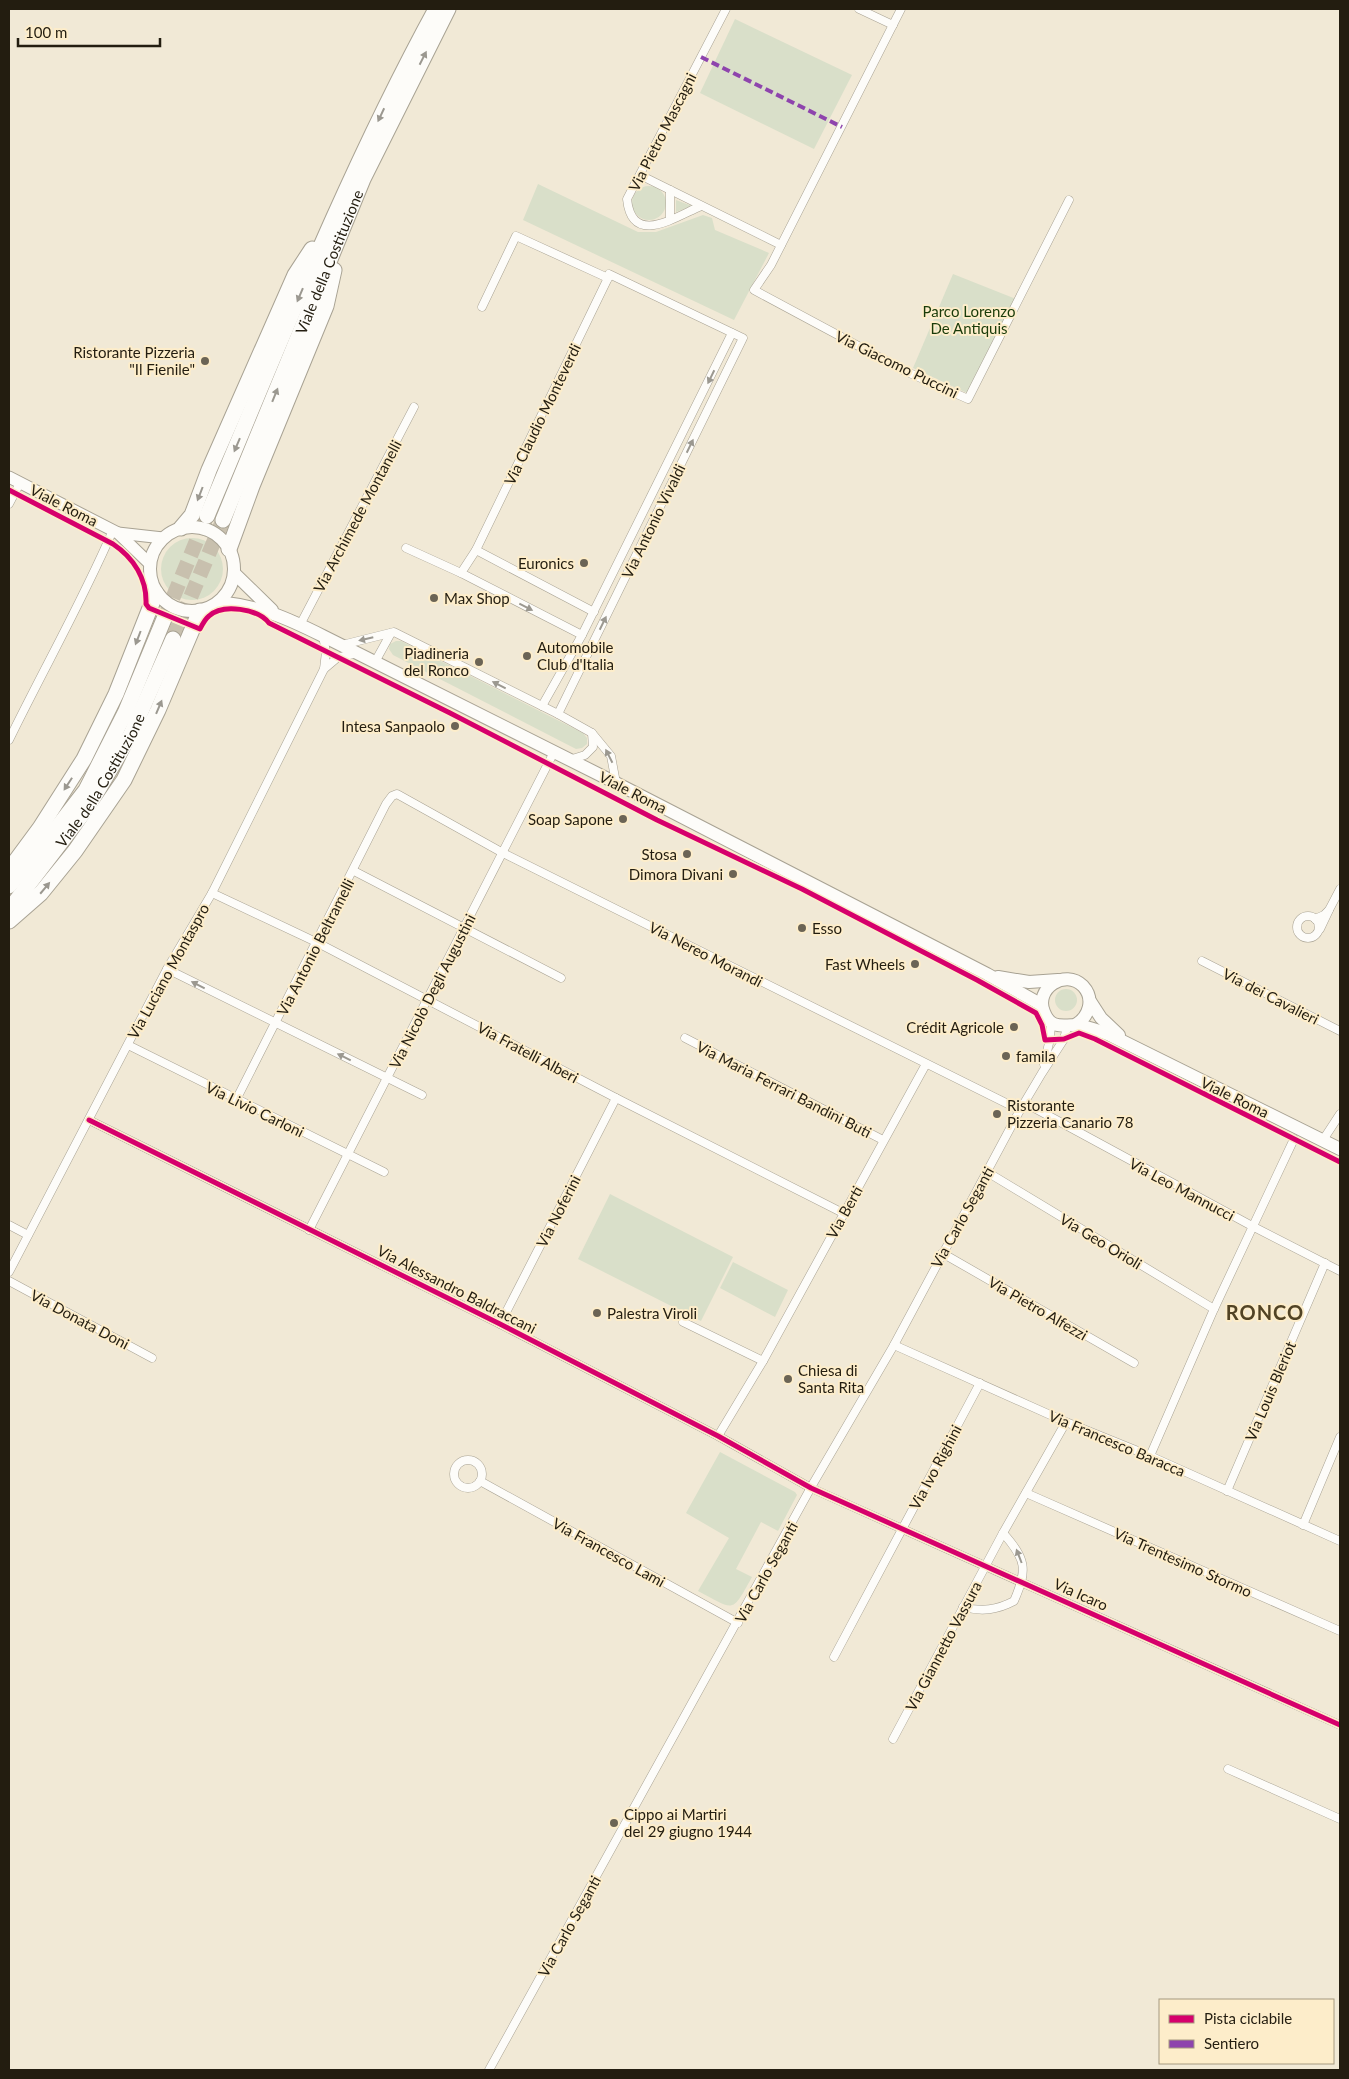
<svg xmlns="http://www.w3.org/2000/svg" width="1349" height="2079" viewBox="0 0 1349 2079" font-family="Lato,sans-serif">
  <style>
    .green { fill: #d9dfc9 }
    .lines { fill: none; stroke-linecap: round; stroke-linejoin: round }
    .highway-tunnel { stroke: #c8c0ae; stroke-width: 15; stroke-dasharray: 15 8; stroke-linecap: butt }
    .street-casing { stroke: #a8a293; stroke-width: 9 }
    .secondary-casing { stroke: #a8a293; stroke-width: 13 }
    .primary-casing { stroke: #a8a293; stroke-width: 14 }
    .highway-casing { stroke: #a8a293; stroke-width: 17 }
    .street { stroke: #fdfcf9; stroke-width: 8 }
    .secondary { stroke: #fdfcf9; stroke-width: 11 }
    .primary { stroke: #fdfcf9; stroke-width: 12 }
    .highway { stroke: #fdfcf9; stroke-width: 15 }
    .quiet { stroke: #8e44ad; stroke-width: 4; stroke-dasharray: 8 4; stroke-linecap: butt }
    .cycleway-casing { stroke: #fdedca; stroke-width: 8 }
    .cycleway { stroke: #d6006c; stroke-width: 5 }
    .oneway { fill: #9b9890 }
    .poi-dot { fill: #6b6455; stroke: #fdedca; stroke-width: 2 }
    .labels { text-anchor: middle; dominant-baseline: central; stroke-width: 4; stroke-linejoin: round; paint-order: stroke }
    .street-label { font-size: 15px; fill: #231d10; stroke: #fdedca }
    .park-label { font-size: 15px; fill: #193b09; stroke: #fdedca }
    .poi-label { font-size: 15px; fill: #231d10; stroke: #fdedca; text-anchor: end }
    .district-label { font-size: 20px; font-weight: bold; letter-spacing: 1px; fill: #514325; stroke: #fdedca }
  </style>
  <rect width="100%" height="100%" fill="#f1e9d6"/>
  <!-- green -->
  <g class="green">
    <polygon points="735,19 852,75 814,149 700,93"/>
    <polygon points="538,184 638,232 656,232 703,215 712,218 715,230 769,253 734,320 523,220"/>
    <circle cx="649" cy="203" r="17"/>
    <polygon points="676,200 692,206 676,212"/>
    <polygon points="953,274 1016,299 967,393 913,368"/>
    <circle cx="192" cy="569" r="31"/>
    <polygon points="396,641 401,641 583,733 587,738 587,744 582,748 576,749 393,655 389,649 390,644"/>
    <circle cx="1066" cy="1000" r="11"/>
    <polygon points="610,1194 733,1257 701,1321 578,1259"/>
    <polygon points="733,1262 788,1290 775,1317 720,1288"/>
    <path d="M720 1452 795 1492 797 1495 778 1531 761 1522 736 1569 752 1577C731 1615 735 1610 698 1591L729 1538 686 1513Z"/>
  </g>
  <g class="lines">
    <!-- highway-tunnel -->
    <g class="highway-tunnel">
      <polyline points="164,619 207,516"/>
      <polyline points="173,639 223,520"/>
    </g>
    <!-- street casing -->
    <g class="street-casing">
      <g id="street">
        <polyline points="859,9 893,25"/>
        <polyline points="901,9 771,265 754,290 905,371 968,399 1069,200"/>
        <polyline points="640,175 781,245"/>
        <polyline points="670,190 670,219"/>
        <path d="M701 206C675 217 632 247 627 199L726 9"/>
        <polyline points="482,307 516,236 608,278"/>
        <polyline points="9,504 20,483"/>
        <polyline points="406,548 461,573"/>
        <polyline points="476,550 594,612"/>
        <polyline points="300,625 414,407"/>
        <polyline points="582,635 461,573 476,550 608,278"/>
        <polyline points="342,645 394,632 558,714 592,733 611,756 616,783"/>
        <polyline points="375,662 391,633"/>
        <polyline points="324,669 337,658 357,653"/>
        <polyline points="542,706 582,635 732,333"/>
        <polyline points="558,714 743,338 609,274 608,278"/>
        <path d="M9 740C43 670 82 602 113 530"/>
        <polyline points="569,760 585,755 593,747 592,733"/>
        <polyline points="354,871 561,978"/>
        <polyline points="212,893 316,942 616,1098 843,1213"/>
        <polyline points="1329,910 1340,889"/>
        <circle cx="1308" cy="927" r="11"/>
        <polyline points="1315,919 1324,915 1329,910 1320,929"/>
        <polyline points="1202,961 1340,1031"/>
        <polyline points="167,969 422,1095"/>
        <polyline points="685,1038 883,1140"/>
        <polyline points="128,1045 384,1172"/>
        <polyline points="1044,1064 1050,1039 1051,1022"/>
        <polyline points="236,1100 386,804 392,796 397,794 503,853 1020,1110"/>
        <polyline points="1025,1103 1252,1226 1340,1271"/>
        <polyline points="89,1120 500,1324 718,1436 811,1488 1340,1725"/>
        <polyline points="1323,1140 1340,1114"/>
        <polyline points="987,1172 1214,1309"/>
        <polyline points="9,1225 28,1235"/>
        <polyline points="309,1230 554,752"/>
        <polyline points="942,1253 1134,1363"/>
        <polyline points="9,1272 167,969 212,893 324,669 326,652 323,636"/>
        <polyline points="9,1281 152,1358"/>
        <polyline points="683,1322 763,1361"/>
        <polyline points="500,1324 616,1098"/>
        <polyline points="894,1345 1066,1422 1150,1456 1340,1541"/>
        <polyline points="718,1436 763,1361 926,1064"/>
        <polyline points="1150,1456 1214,1309 1294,1139"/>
        <circle cx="468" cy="1474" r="14"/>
        <polyline points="480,1481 738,1623"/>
        <polyline points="1227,1491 1325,1263"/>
        <polyline points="1026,1493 1340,1631"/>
        <polyline points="1303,1525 1340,1437"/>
        <path d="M963 1607C982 1612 997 1610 1014 1601 1028 1569 1026 1559 1003 1533"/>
        <polyline points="834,1657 980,1383"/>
        <polyline points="893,1739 1003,1533 1066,1422"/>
        <polyline points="1228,1769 1340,1819"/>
        <polyline points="489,2070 814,1482 894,1345 1020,1110 1042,1073 1064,1039 1067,1027"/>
      </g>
    </g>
    <!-- secondary casing -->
    <g class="secondary-casing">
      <g id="secondary">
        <polyline points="9,477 118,533 150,564"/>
        <polyline points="118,533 163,538"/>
      </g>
    </g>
    <!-- primary casing -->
    <g class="primary-casing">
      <g id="primary">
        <circle cx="192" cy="569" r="42"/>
        <polyline points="234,573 272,610"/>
        <path d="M219 602C262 607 285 617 323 636L616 783 987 974 1042 1005"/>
        <polyline points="998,977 1029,982 1058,980"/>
        <polyline points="1090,1001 1101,1018 1119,1035"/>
        <path d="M1075 1025C1089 1017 1095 999 1083 986 1065 968 1034 989 1044 1012 1052 1032 1065 1023 1080 1026 1090 1027 1100 1031 1110 1035L1340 1149"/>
      </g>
    </g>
    <!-- highway casing -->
    <g class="highway-casing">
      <g id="highway">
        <path d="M207 516C279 345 347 172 436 9"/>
        <path id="s1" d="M223 520 363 179 448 9"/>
        <polyline points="181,528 192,515 209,470 295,275 312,249"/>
        <polyline points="229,549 252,486 326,306 334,270"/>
        <polyline points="9,870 40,828 84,759 116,694 156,593"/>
        <polyline points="9,886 38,852 86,790 125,713 164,619"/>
        <path id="s2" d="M9 910 88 807 131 734 173 639"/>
        <polyline points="9,921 41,893 75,851 124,780 158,710 200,611"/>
      </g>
    </g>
    <!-- street -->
    <use href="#street" class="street"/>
    <!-- secondary -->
    <use href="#secondary" class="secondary"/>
    <!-- primary -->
    <use href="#primary" class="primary"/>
    <!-- highway -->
    <use href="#highway" class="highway"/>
    <!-- quiet -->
    <polyline class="quiet" points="701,57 842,127"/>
    <!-- cycleway casing -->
    <g class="cycleway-casing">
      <g id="cycleway">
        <path d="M9 490 113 544C134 558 147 579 146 604L149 608 200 629C202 625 205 619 209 616 223 603 258 609 269 623L450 713 657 820 802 889 977 980 1036 1013 1042 1025 1045 1040 1064 1039 1079 1033 1095 1039 1340 1162"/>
        <polyline points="89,1120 500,1324 718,1436 811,1488 1340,1725"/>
      </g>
    </g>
    <!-- cycleway -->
    <use href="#cycleway" class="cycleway"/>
  </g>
  <!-- one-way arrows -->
  <defs><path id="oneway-solid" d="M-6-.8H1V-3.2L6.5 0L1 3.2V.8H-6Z" transform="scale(1.25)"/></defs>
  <g class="oneway">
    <use href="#oneway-solid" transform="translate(423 58) rotate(-63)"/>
    <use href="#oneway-solid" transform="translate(381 115) rotate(115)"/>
    <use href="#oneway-solid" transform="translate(300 295) rotate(113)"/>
    <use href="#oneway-solid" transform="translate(711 377) rotate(116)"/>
    <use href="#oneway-solid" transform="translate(275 395) rotate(-68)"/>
    <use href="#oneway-solid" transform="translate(237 445) rotate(113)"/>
    <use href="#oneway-solid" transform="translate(690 446) rotate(-64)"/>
    <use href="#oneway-solid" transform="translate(200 494) rotate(111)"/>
    <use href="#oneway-solid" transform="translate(526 607) rotate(27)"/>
    <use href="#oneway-solid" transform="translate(603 623) rotate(-64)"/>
    <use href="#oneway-solid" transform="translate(138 638) rotate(111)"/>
    <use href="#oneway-solid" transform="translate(366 639) rotate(167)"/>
    <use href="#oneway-solid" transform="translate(499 685) rotate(-153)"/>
    <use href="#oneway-solid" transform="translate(159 707) rotate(-67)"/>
    <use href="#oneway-solid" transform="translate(609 756) rotate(-117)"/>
    <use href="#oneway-solid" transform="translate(68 784) rotate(123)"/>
    <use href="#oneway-solid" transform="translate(45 888) rotate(-50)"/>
    <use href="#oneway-solid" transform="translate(198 985) rotate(-153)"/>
    <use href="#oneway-solid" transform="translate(344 1057) rotate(-154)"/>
    <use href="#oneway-solid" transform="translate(1019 1556) rotate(-111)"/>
  </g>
  <!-- markers -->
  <g class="poi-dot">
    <circle cx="205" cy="361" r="5"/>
    <circle cx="584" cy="563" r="5"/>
    <circle cx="434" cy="598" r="5"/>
    <circle cx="527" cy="656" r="5"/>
    <circle cx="479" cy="662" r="5"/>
    <circle cx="455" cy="726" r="5"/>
    <circle cx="623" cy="819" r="5"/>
    <circle cx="687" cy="854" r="5"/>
    <circle cx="733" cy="874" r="5"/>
    <circle cx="802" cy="928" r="5"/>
    <circle cx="915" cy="964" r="5"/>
    <circle cx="1014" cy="1027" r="5"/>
    <circle cx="1006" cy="1056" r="5"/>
    <circle cx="997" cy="1114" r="5"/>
    <circle cx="597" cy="1313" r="5"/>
    <circle cx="788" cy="1379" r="5"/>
    <circle cx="614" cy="1823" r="5"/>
  </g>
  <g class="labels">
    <!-- street labels -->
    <g class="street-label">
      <text transform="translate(662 132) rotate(-63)">Via Pietro Mascagni</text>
      <text stroke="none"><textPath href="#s1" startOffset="279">Viale della Costituzione</textPath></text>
      <text transform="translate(897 364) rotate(26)">Via Giacomo Puccini</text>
      <text transform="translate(542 414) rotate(-64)">Via Claudio Monteverdi</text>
      <text transform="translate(64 505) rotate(27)">Viale Roma</text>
      <text transform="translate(357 516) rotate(-62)">Via Archimede Montanelli</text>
      <text transform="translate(653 521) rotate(-64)">Via Antonio Vivaldi</text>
      <text stroke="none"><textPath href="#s2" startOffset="159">Viale della Costituzione</textPath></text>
      <text transform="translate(633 792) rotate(27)">Viale Roma</text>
      <text transform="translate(315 947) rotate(-63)">Via Antonio Beltramelli</text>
      <text transform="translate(706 954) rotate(27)">Via Nereo Morandi</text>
      <text transform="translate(168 971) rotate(-61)">Via Luciano Montaspro</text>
      <text transform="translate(432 991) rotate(-63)">Via Nicolò Degli Augustini</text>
      <text transform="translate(1271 996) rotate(27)">Via dei Cavalieri</text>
      <text transform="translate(528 1052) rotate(28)">Via Fratelli Alberi</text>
      <text transform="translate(784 1089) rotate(27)">Via Maria Ferrari Bandini Buti</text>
      <text transform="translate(1235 1097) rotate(26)">Viale Roma</text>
      <text transform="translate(255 1109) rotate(26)">Via Livio Carloni</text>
      <text transform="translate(1182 1189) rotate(28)">Via Leo Mannucci</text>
      <text transform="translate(558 1211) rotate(-63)">Via Noferini</text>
      <text transform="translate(844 1212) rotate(-61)">Via Berti</text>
      <text transform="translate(962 1217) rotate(-61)">Via Carlo Seganti</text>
      <text transform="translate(1101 1241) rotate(31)">Via Geo Orioli</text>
      <text transform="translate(457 1289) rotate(27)">Via Alessandro Baldraccani</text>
      <text transform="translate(1038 1308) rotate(30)">Via Pietro Alfezzi</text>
      <text transform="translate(80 1319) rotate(28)">Via Donata Doni</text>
      <text transform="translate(1270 1391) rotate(-67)">Via Louis Bleriot</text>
      <text transform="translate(1117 1443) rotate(23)">Via Francesco Baracca</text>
      <text transform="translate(935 1467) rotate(-62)">Via Ivo Righini</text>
      <text transform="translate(609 1552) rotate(29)">Via Francesco Lami</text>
      <text transform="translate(1183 1562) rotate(24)">Via Trentesimo Stormo</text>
      <text transform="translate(766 1572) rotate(-61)">Via Carlo Seganti</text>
      <text transform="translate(1081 1594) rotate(24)">Via Icaro</text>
      <text transform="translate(943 1646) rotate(-62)">Via Giannetto Vassura</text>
      <text transform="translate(569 1926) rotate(-61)">Via Carlo Seganti</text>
    </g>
    <!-- park labels -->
    <g class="park-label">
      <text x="969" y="311">Parco Lorenzo<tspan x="969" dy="17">De Antiquis</tspan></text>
    </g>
    <!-- poi labels -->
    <g class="poi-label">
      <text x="195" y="352">Ristorante Pizzeria<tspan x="195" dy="17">"Il Fienile"</tspan></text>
      <text x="574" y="563">Euronics</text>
      <text x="444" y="598" text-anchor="start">Max Shop</text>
      <text x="537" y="647" text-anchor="start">Automobile<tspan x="537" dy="17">Club d'Italia</tspan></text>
      <text x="469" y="653">Piadineria<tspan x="469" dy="17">del Ronco</tspan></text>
      <text x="445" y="726">Intesa Sanpaolo</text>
      <text x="613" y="819">Soap Sapone</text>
      <text x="677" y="854">Stosa</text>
      <text x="723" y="874">Dimora Divani</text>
      <text x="812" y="928" text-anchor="start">Esso</text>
      <text x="905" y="964">Fast Wheels</text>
      <text x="1004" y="1027">Crédit Agricole</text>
      <text x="1016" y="1056" text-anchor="start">famila</text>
      <text x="1007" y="1105" text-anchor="start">Ristorante<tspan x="1007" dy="17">Pizzeria Canario 78</tspan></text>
      <text x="607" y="1313" text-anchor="start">Palestra Viroli</text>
      <text x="798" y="1370" text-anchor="start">Chiesa di<tspan x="798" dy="17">Santa Rita</tspan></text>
      <text x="624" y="1814" text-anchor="start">Cippo ai Martiri<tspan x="624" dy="17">del 29 giugno 1944</tspan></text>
    </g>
    <!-- district labels -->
    <g class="district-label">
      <text x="1265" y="1312">RONCO</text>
    </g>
  </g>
  <!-- border -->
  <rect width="1349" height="2079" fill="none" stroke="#231d10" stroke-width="20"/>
  <!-- legend -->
  <rect x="1159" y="1999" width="175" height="65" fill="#fdedca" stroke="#a69a80"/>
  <rect x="1169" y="2015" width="25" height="8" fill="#d6006c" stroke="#a69a80"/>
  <text x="1204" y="2024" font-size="15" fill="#231d10">Pista ciclabile</text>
  <rect x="1169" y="2040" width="25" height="8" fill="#8e44ad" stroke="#a69a80"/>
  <text x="1204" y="2049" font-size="15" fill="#231d10">Sentiero</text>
  <!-- scale -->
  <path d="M18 38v8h142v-8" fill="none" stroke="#231d10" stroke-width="2.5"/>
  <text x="25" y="38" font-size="15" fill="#231d10" stroke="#fdedca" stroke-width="4" paint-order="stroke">100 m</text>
</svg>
